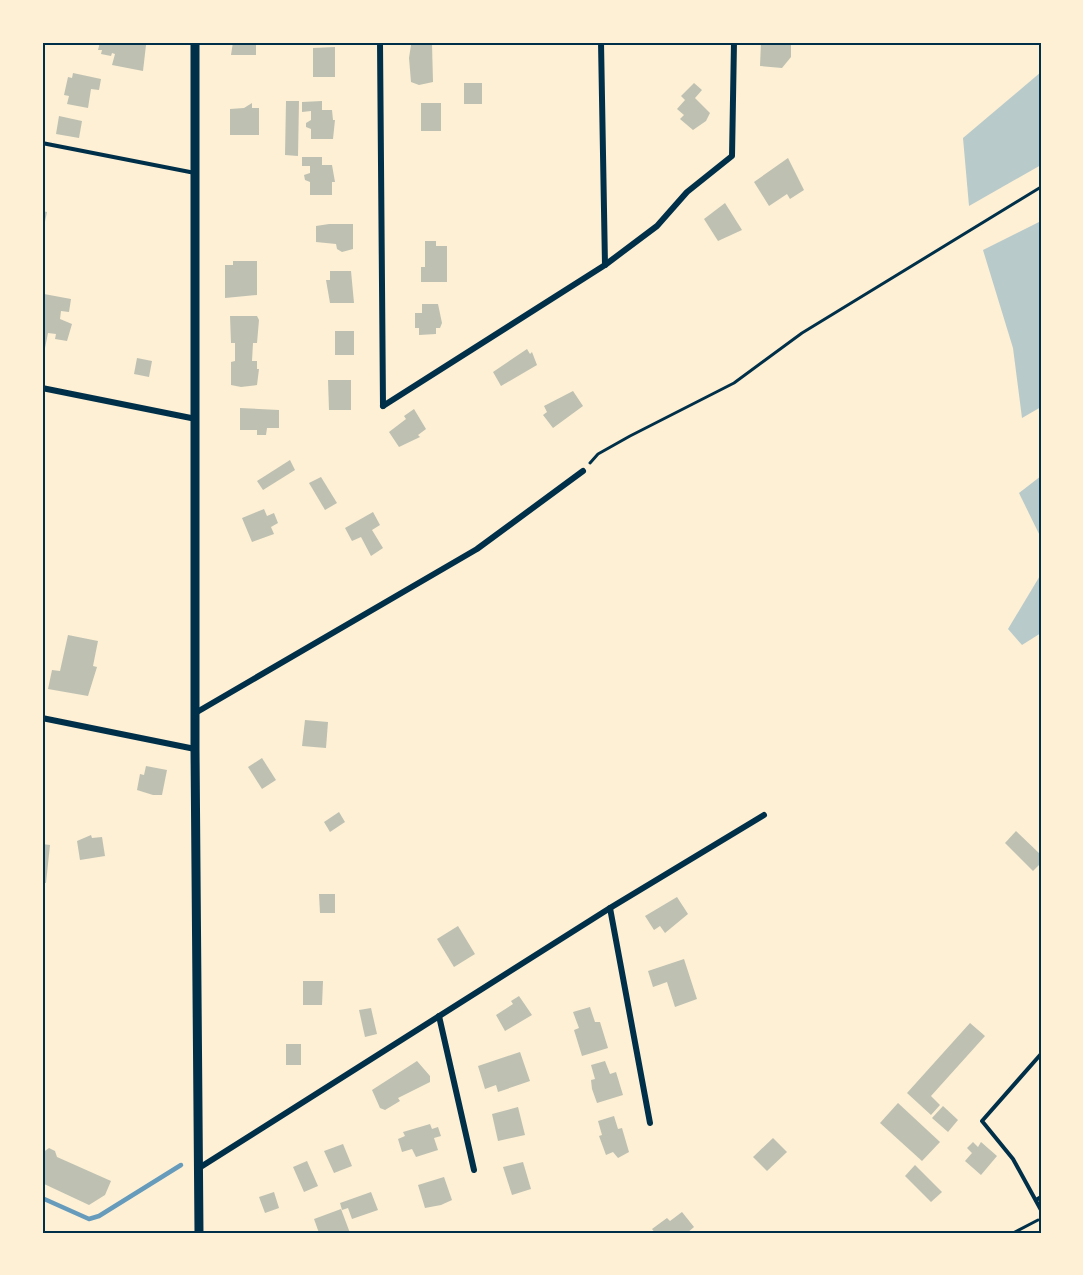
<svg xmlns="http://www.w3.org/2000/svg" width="1083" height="1275" viewBox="0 0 1083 1275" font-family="Commissioner,sans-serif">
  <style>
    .green { fill: #b9caca }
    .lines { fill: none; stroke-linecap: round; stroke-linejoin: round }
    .stream { stroke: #669bbc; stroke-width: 4.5 }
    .building { fill: #bec0b2 }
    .path { stroke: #003049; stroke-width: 3 }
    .service { stroke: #003049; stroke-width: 4 }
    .minor { stroke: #003049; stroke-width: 6 }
    .tertiary { stroke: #003049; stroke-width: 9 }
    .neatline { fill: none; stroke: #003049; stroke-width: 2 }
  </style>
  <rect width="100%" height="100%" fill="#fdf0d5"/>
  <!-- green -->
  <g class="green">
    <polygon points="1041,72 1041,165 969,206 963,138"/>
    <polygon points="1041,221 1041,407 1022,418 1013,348 983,250"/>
    <polygon points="1041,476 1041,538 1019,493"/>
    <polygon points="1041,574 1041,633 1022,645 1008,629"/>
  </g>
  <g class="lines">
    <!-- stream -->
    <polyline class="stream" points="42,1198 89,1219 99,1216 181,1165"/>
  </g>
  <!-- building -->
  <g class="building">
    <polygon points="100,42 146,45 143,71 112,65 115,54 112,53 111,56 101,54 102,50 98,50"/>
    <polygon points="233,42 256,42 256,55 231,55"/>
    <polygon points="761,42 791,42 791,57 782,68 760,66"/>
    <polygon points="432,44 433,82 419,85 411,82 409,58 411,45"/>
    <polygon points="335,47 335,77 313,77 313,48"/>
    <polygon points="73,73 101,79 99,90 91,89 88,108 67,104 69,96 64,95 68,77 72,78"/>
    <rect x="464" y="83" width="18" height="21"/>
    <polygon points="694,83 702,90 695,98 710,113 706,121 693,130 680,119 684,115 677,109 685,100 681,96"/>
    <polygon points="286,101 299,101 298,156 285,155"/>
    <polygon points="322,101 322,110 332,110 333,120 335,120 333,139 311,139 311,129 306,127 306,123 311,120 311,111 302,112 302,102"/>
    <polygon points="252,103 252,108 259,108 259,135 230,135 230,109 244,108"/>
    <rect x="421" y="103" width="20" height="28"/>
    <polygon points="59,116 82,121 79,138 56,134"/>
    <polygon points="302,157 322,157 322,165 332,165 335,182 332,182 332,195 310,195 310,182 305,180 304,175 310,173 310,166 302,166"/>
    <polygon points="788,158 804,190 790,199 787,194 769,206 754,182"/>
    <polygon points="725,203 742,230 718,241 704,219"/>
    <polygon points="42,211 47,212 43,231 42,231"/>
    <polygon points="329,224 353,224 353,249 342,252 337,249 336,244 316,242 316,226"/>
    <polygon points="425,241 436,241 436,246 447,246 447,282 421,282 421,267 425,267"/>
    <polygon points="233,261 257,261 257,295 225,298 225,265 233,265"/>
    <polygon points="330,271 351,271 354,303 330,303 326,280 330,280"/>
    <polygon points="44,294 71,299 69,312 61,311 60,319 72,324 67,341 55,339 56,334 48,333 45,348 42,348"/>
    <polygon points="422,304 438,304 442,323 440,328 436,328 436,334 419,335 419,328 415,328 415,313 422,313"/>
    <polygon points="230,316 257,316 259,320 257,343 253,343 252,361 257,361 257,369 259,369 257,385 241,387 231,385 231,362 235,361 235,343 231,343"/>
    <rect x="335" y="331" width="19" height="24"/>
    <polygon points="527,349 530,354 532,352 537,365 501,386 493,372"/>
    <polygon points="137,358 152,361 149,377 134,374"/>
    <polygon points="328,380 351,380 351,410 329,410"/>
    <polygon points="573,391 583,406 553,428 543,415 547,412 544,406"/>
    <polygon points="240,408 279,410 279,428 267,428 266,435 257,435 257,430 240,430"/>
    <polygon points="414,409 426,429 418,435 420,437 399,447 389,432 406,419 404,416"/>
    <polygon points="290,460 295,470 263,490 257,481"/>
    <polygon points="321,477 337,503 325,510 309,483"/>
    <polygon points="264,509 267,516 274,513 278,523 271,527 274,534 252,542 242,518"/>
    <polygon points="373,512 380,525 372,530 383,548 371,556 361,537 352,541 345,528"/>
    <polygon points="68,635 98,641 93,666 97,667 88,696 48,689 52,670 60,671"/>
    <polygon points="305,720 328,722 326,748 302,746"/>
    <polygon points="262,758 276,780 262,789 248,767"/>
    <polygon points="146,766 167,770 162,795 153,795 137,790 140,774 144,775"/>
    <polygon points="339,812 345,822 330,832 324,822"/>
    <polygon points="1016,831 1041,855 1041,863 1033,871 1005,843"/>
    <polygon points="91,835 92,838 102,837 105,856 80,860 77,841"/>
    <polygon points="42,844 50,845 46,883 42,883"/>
    <polygon points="319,894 335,894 335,913 320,913"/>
    <polygon points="677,897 688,914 665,933 660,926 654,930 645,916"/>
    <polygon points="458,926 475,954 454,967 437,939"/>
    <polygon points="684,959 697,999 675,1007 667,982 653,987 648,971"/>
    <polygon points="303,981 323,981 322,1005 303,1005"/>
    <polygon points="519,996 532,1015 505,1031 496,1015 513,1004 511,1001"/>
    <polygon points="590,1007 595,1022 600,1022 608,1048 582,1056 574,1030 579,1028 573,1012"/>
    <polygon points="371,1008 377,1034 365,1037 359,1010"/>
    <polygon points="970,1023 985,1036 931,1096 940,1105 931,1115 907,1093"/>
    <rect x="286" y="1044" width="15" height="21"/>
    <polygon points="520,1052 530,1081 498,1092 496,1085 485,1089 478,1066"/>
    <polygon points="417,1061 430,1076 430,1082 398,1098 400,1101 385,1110 380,1108 372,1090"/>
    <polygon points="605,1061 610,1074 616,1072 623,1095 597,1103 592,1089 591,1080 595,1079 591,1065"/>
    <polygon points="898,1103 940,1142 922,1161 880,1123"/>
    <polygon points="943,1106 958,1120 948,1132 932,1118"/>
    <polygon points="518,1107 525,1135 498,1141 492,1114"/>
    <polygon points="614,1116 618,1129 622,1128 629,1152 618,1158 613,1152 606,1155 599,1136 602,1135 598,1121"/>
    <polygon points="430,1124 432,1129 438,1127 441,1136 434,1138 438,1150 416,1157 412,1149 402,1152 398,1139 405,1136 403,1132"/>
    <polygon points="773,1138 787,1152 767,1171 753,1157"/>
    <polygon points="973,1142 978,1147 981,1142 997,1156 981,1175 965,1161 972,1153 967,1148"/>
    <polygon points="343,1144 352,1166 334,1173 324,1151"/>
    <polygon points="49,1148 55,1151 57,1157 111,1181 105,1195 89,1205 42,1183 42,1153"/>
    <polygon points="307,1161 318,1186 304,1192 293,1167"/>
    <polygon points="523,1162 531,1189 512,1195 503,1167"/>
    <polygon points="915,1165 942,1192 931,1202 905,1176"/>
    <polygon points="444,1177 452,1200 441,1205 425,1208 418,1185"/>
    <polygon points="274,1192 279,1208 265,1213 259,1197"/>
    <polygon points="371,1192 378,1210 352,1219 348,1208 342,1210 340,1203"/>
    <polygon points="341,1209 350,1233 319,1233 314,1219"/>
    <polygon points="682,1212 694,1227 687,1233 655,1233 652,1229 667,1218 670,1221"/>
  </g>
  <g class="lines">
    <!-- path -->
    <g class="path">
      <polyline points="590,463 598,454 630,436 734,383 802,333 1041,187"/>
      <polyline points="1013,1233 1038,1220"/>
    </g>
    <!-- service -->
    <g class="service">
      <polyline points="42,143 195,173"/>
      <polyline points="1041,1054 982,1121 1013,1159 1041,1210"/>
      <polyline points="1036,1200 1041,1197"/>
    </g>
    <!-- minor -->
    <g class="minor">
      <polyline points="380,42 383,406"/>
      <polyline points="601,42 605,265"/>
      <polyline points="42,388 196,419"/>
      <polyline points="383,406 605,265 657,226 687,192 732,156 734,42"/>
      <polyline points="197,712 477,549 583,471"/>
      <polyline points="42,718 195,749"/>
      <polyline points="610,908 650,1123"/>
      <polyline points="439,1016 474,1170"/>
      <polyline points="199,1168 610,908 764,815"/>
    </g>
    <!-- tertiary -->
    <polyline class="tertiary" points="195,42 195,749 199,1233"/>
  </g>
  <!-- border -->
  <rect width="1083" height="1275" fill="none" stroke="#fdf0d5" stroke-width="87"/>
  <rect x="44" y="44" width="996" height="1188" class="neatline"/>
</svg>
